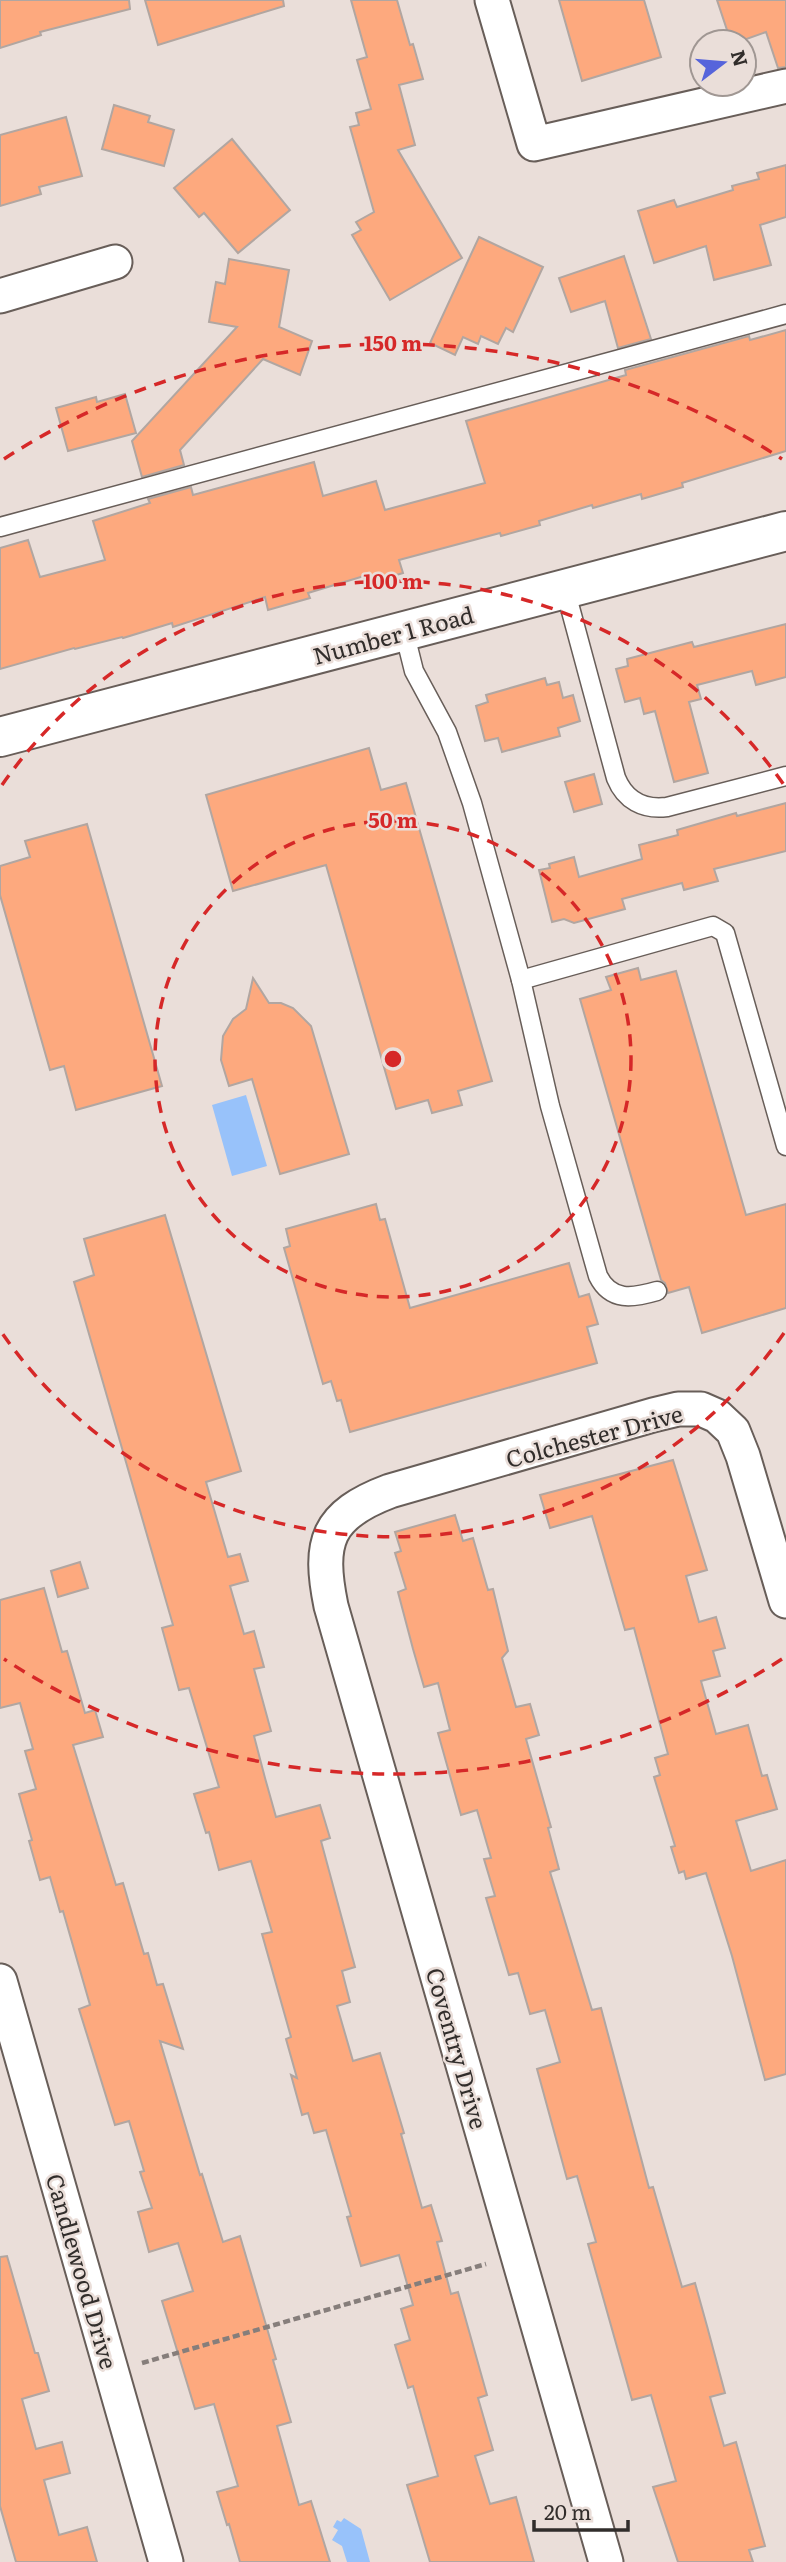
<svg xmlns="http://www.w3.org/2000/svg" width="786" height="2562" viewBox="0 0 786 2562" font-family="Literata,serif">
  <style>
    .water { fill: #98c2fa }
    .building { fill: #fda97e; stroke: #b1a6a1; stroke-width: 2 }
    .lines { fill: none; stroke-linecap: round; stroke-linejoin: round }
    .service-casing { stroke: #685e59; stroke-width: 21 }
    .minor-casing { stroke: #685e59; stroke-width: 37 }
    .secondary-casing { stroke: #685e59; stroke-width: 42 }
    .path { stroke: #867e7b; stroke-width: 4.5; stroke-dasharray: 7 3.5; stroke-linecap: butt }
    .service { stroke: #fff; stroke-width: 18 }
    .minor { stroke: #fff; stroke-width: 33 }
    .secondary { stroke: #fff; stroke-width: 38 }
    .ring { fill: none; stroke: #d62828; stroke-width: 3.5; stroke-dasharray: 12 9 }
    .labels { text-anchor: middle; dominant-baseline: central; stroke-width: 5; stroke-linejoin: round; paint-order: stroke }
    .street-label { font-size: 23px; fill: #312d2b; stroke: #eaded9 }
    .centre { fill: #d62828; stroke: #eaded9; stroke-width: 3.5 }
    .ring-label { font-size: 21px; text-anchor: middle; font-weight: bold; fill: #d62828; stroke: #eaded9; stroke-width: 5; stroke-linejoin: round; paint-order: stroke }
  </style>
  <rect width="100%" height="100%" fill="#eaded9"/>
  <!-- water -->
  <g class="water">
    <polygon points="246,1095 267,1166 232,1176 212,1105"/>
    <polygon points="344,2518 361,2529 370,2562 347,2562 342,2546 332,2540 338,2530 333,2527 337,2520 341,2522"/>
  </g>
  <!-- building -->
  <g class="building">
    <polygon points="0,0 129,0 130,9 40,32 41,35 0,48"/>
    <polygon points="145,0 283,0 284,6 158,45"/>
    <polygon points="351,0 397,0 410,45 413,44 423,79 399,85 415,145 398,150 462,258 390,300 352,235 361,230 356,222 374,212 350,127 359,125 356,113 371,109 357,60 367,57"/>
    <polygon points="559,0 644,0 661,57 582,81"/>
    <polygon points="717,0 786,0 786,67 778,68 766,32 738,42 731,42"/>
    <polygon points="114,105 150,116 148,122 174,130 164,166 102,149"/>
    <polygon points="66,117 82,176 39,187 41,194 0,206 0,135"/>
    <polygon points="232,139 290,210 238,253 204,213 199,217 174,188"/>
    <polygon points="786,165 786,217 760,225 771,265 714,280 706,246 654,263 638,211 674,200 677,207 733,190 732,186 759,179 757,173"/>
    <polygon points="479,237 543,267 513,332 506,328 498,344 481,336 478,344 463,337 455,355 430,343"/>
    <polygon points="624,256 651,339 618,348 605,301 571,312 559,278"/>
    <polygon points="229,259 289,270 279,327 312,341 300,375 263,359 180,450 184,465 142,477 132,441 237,327 209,322 216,282 225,284"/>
    <polygon points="786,330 786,451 682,483 683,487 642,499 641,494 593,508 592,505 539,521 540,525 501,536 500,533 399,560 403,573 366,584 364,576 308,593 310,598 268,610 265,597 173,627 172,623 123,638 122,637 75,649 74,648 0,669 0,548 28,540 40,577 105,560 93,521 150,503 148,499 191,487 193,495 314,462 323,496 376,481 385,510 485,483 466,421 626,375 625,370 749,336 750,340"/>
    <polygon points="125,394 136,433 68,451 56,408 96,397 97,402"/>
    <polygon points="786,624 786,677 756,685 752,671 697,685 701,699 689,702 708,773 674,782 655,711 644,714 640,698 625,702 616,669 628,666 627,659 692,642 694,647"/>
    <polygon points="545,678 547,685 559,682 563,698 573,695 580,721 558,728 560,736 502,752 498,738 485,741 476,706 488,702 486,695"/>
    <polygon points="369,748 381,790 406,783 492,1081 458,1091 462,1105 432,1113 428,1100 396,1109 326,865 233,891 206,795"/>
    <polygon points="594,774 602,804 574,812 565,782"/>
    <polygon points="786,803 786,851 714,869 718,881 684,890 682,883 622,899 625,909 574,923 564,919 552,922 539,870 550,868 549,864 574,857 579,877 642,859 639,845 678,835 677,830 736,813 737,816"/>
    <polygon points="87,824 162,1086 76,1110 64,1066 50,1070 0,895 0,866 30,857 25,841"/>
    <polygon points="638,968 641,980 676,971 746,1215 786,1204 786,1308 702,1333 689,1287 668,1293 665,1283 661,1280 580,999 611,990 606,977"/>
    <polygon points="253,978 269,1003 281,1003 293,1008 311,1026 349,1154 280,1174 252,1079 229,1086 221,1060 223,1036 233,1019 246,1009"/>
    <polygon points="376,1204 380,1220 385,1219 410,1308 569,1263 579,1297 589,1294 598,1324 587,1327 597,1363 350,1432 341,1400 337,1401 331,1381 323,1384 284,1248 290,1246 286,1229"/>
    <polygon points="165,1215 241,1471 206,1482 228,1557 240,1554 248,1581 230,1586 244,1634 254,1631 264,1667 254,1669 271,1731 254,1736 265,1778 276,1817 320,1805 330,1838 321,1841 355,1967 342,1971 350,2002 337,2006 353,2061 380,2053 404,2133 401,2134 422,2208 431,2205 442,2241 437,2242 451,2294 458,2292 487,2395 478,2398 493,2450 475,2456 490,2504 516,2497 534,2562 430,2562 407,2485 438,2476 413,2386 408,2388 395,2345 410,2340 401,2309 413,2305 399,2255 361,2266 347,2217 351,2216 326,2130 314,2133 308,2113 302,2115 291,2075 297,2078 286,2039 291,2037 262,1934 272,1932 251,1861 219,1870 209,1832 206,1833 194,1794 219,1787 189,1688 179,1690 162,1628 173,1625 74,1282 94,1275 84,1239"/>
    <polygon points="673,1460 707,1570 686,1576 699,1622 716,1617 725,1648 713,1651 720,1676 701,1681 716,1734 748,1725 762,1776 767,1775 777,1809 736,1821 751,1871 786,1860 786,2074 765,2080 732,1956 706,1873 686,1879 684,1871 679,1873 671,1847 675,1846 654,1777 660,1775 655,1758 668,1754 634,1628 625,1630 592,1516 550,1528 540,1495"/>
    <polygon points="455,1515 463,1541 473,1538 488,1590 493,1589 508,1651 502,1658 516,1707 530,1704 539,1735 526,1739 551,1827 548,1828 559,1869 550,1872 592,2010 601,2008 649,2188 653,2187 682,2287 695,2283 707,2326 725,2393 710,2397 724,2446 736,2442 765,2546 749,2550 753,2562 678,2562 653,2487 676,2481 651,2395 632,2400 588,2244 596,2242 577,2176 567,2179 537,2069 560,2062 545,2010 530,2014 518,1973 509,1975 486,1898 495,1896 484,1859 491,1858 477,1810 461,1815 438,1733 450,1730 438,1683 424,1687 413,1649 398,1592 406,1589 395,1553 401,1551 395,1532"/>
    <polygon points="80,1562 88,1588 58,1597 51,1571"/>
    <polygon points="44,1588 62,1652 67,1651 85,1713 95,1710 103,1737 73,1745 116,1885 123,1883 144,1954 148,1953 157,1985 163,1984 183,2049 160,2041 200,2175 202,2174 223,2242 240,2236 276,2359 273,2360 291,2422 277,2426 299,2505 311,2501 330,2562 240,2562 229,2524 227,2525 217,2492 238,2486 214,2404 195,2409 162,2301 193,2291 178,2243 149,2252 138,2212 152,2208 140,2172 144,2171 129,2121 115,2125 79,2009 90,2005 63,1911 60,1912 50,1877 40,1880 29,1841 32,1840 19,1794 36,1789 25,1751 33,1749 20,1703 0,1708 0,1600"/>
    <polygon points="7,2256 35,2353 38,2353 49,2391 22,2399 36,2449 62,2442 70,2473 44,2480 59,2535 87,2527 97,2562 16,2562 0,2506 0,2257"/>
  </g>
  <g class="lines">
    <!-- service casing -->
    <g class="service-casing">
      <g id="service">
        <polyline points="0,527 786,314"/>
        <path d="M565 589 616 778C625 800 643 810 667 807L786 776"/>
        <path d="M404 631 414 671 447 732 472 803 521 980 550 1106 598 1276C611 1302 633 1298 657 1291"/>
        <polyline points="521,980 713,926 725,933 786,1146"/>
      </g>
    </g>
    <!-- minor casing -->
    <g class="minor-casing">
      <g id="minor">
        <polyline points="492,0 534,144 786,86"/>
        <polyline points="0,296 115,262"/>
        <polyline points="0,1981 166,2562"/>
        <path d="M606 2562 331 1606C318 1542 326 1515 390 1491L653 1415 678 1409H701L717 1416 733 1431 743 1456 786 1601"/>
      </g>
    </g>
    <!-- secondary casing -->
    <g class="secondary-casing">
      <polyline id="secondary" points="0,737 786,531"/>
    </g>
    <!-- path -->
    <polyline class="path" points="142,2363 486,2264"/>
    <!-- service -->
    <use href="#service" class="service"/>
    <!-- minor -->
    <use href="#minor" class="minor"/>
    <!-- secondary -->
    <use href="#secondary" class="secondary"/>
  </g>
  <!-- distance rings -->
  <g class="ring">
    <circle cx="393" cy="1059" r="238"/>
    <path d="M784 1333A477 477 0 0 1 2 1333M2 785A477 477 0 0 1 784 785"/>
    <path d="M782 1659A715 715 0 0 1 4 1659M4 459A715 715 0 0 1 782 459"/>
  </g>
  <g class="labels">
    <!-- street labels -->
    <g class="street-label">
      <text transform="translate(393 634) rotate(-15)">Number 1 Road</text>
      <text transform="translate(594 1435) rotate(-15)">Colchester Drive</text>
      <text transform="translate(458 2048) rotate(74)">Coventry Drive</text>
      <text transform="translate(83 2271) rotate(74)">Candlewood Drive</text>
    </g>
  </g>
  <circle cx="393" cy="1059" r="10" class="centre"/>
  <g class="ring-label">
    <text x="393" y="351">150 m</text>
    <text x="393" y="589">100 m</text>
    <text x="393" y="828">50 m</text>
  </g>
  <!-- north arrow -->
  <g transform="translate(723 63) rotate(74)"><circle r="33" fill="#eaded9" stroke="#a09793" stroke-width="2"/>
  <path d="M0-5L12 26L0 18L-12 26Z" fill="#5664db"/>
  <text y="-10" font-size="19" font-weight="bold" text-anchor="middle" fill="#312d2b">N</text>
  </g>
  <!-- scale -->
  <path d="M534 2520v10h94v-10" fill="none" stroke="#312d2b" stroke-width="3.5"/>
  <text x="544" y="2520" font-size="21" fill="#312d2b" stroke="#eaded9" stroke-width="5" paint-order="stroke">20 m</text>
</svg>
